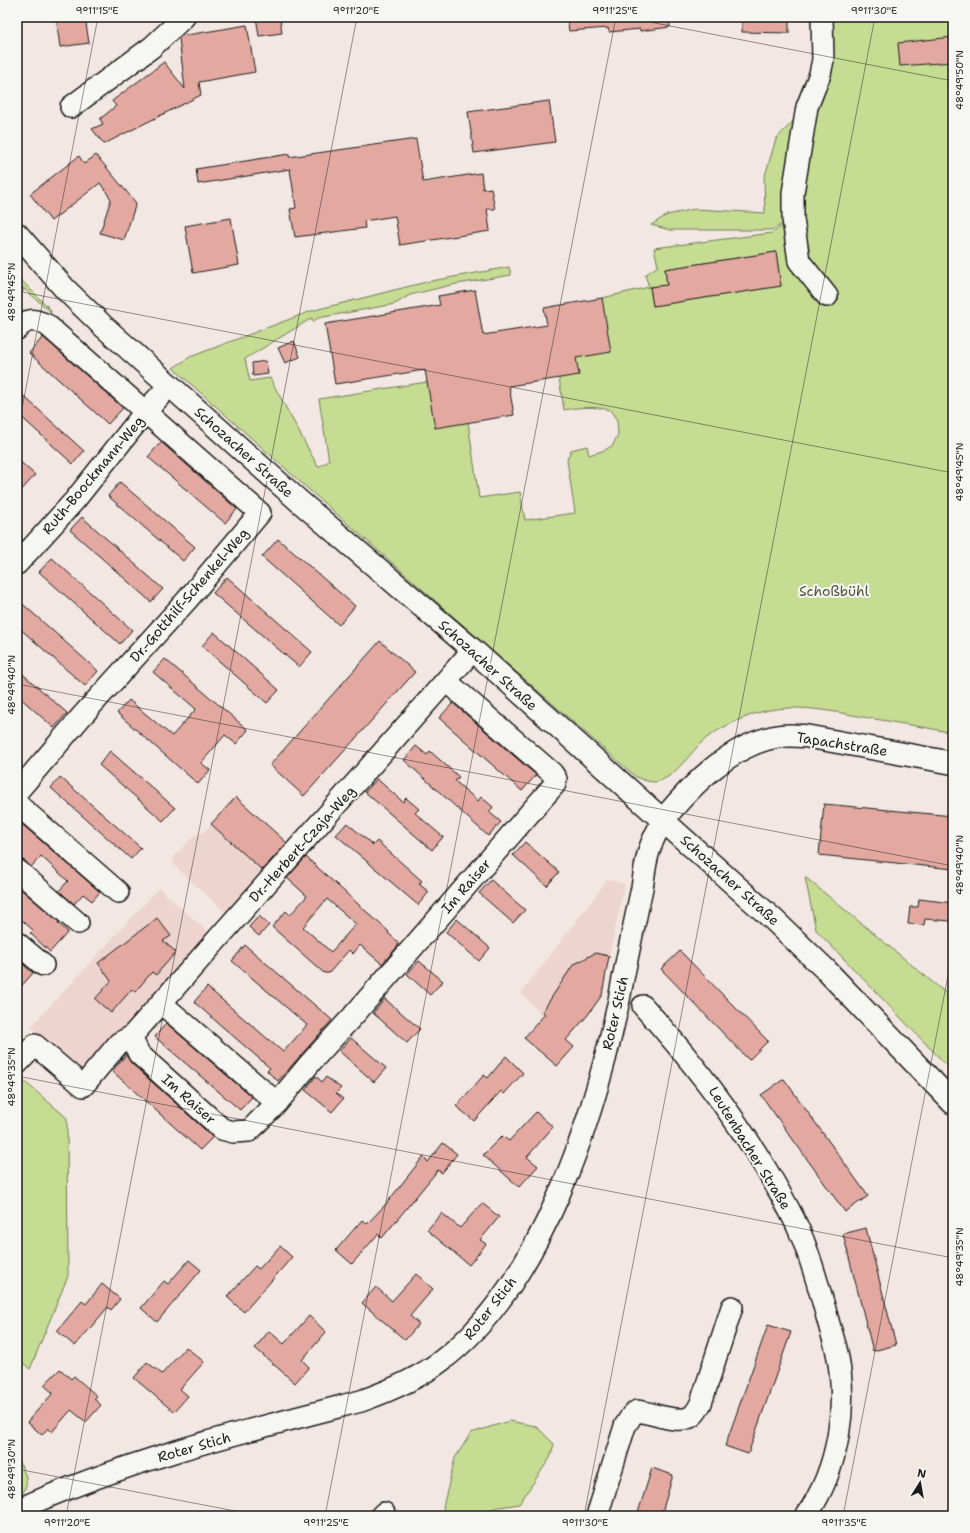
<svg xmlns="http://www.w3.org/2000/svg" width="970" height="1533" viewBox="0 0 970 1533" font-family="'Shantell Sans',sans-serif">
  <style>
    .built { fill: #eed4ce }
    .green { fill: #c5dc92; stroke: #707c57; fill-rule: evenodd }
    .building { fill: #e3a9a1; stroke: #1c1c1c; fill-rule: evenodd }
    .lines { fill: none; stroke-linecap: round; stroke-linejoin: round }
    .minor-casing { stroke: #1c1c1c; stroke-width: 24 }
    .major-casing { stroke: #1c1c1c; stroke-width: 25 }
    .minor { stroke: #f6f6f2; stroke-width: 21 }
    .major { stroke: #f6f6f2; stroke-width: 22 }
    .ticks { fill: none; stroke: #1c1c1c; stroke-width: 1; stroke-opacity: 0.45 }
    .labels { text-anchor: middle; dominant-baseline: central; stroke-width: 4; stroke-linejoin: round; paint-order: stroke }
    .street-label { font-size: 14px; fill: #1c1c1c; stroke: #f6f6f2 }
    .park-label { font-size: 14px; fill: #4f563f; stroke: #f6f6f2 }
    .neatline { fill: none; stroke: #1c1c1c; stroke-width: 1.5 }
    .ticks-label { font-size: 10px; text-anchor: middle; fill: #1c1c1c }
  </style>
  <rect width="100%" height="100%" fill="#f2e7e2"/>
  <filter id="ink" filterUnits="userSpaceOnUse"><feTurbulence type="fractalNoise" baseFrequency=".025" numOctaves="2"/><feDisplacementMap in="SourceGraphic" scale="8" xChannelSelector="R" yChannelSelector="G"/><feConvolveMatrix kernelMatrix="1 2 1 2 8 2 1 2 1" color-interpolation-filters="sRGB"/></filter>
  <g filter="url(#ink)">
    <!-- built -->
    <g class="built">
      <polygon points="236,797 288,844 230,917 173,864 175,855 196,834 204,832"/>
      <polygon points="608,879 625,884 609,956 587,1016 566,1040 521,993"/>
      <polygon points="159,888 211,935 83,1074 31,1027"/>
    </g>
    <!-- green -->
    <g class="green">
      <path d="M831 17H953V733C925 727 897 723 869 718 829 711 786 700 746 717 731 723 714 731 702 742 689 754 672 782 653 782 648 782 641 779 636 777L307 488 173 368 190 357 311 311 426 282 509 267 511 275 451 285 410 295 395 304 318 318 313 322 312 318 245 359 250 381 270 378 318 467 329 461 319 399 427 382 468 422 479 498 520 492 525 520 575 513 567 460 571 450 587 446 589 455 605 450 613 445 618 434 617 420 610 410C594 406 580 407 564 410L559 378 576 358 602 298 649 287 645 275 658 266 654 248 772 233 789 221 771 230H670L651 225 667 215 695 209 765 213 764 179 776 139 807 107ZM776 252 781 286 653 306 650 287 667 285 665 269Z"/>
      <polygon points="17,276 50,309 51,312 22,287 24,290 17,298"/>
      <polygon points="805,877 953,999 953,1072 816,930"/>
      <polygon points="17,1075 67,1118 68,1276 30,1369 17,1358"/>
      <polygon points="509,1421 536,1426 554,1444 550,1458 519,1504 494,1508 482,1516 446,1516 443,1507 455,1458 471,1433"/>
      <path d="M17 1459C27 1475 32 1485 17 1500Z"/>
    </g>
    <!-- building -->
    <g class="building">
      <polygon points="56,17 85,17 89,43 60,47"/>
      <polygon points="256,17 280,17 282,33 259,36"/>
      <polygon points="567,17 669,17 670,27 640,31 640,29 609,32 608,28 569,31"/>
      <polygon points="742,17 789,17 789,33 742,32"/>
      <polygon points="247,25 255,72 199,82 201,95 104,144 92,129 103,124 100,119 116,106 112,101 164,62 185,89 179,38 181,36"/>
      <polygon points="953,37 953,62 900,66 898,43"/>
      <polygon points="549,101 555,142 474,153 468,112"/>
      <polygon points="416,139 423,182 481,173 483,189 491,188 495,209 487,209 490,231 400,245 395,216 364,221 365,228 295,237 290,209 296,208 290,169 198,184 196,169 289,154 289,157"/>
      <polygon points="96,155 136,203 124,240 100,233 111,199 100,183 51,221 30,194 79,156 84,164"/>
      <polygon points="231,218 239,265 193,273 185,226"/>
      <polygon points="776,252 781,286 653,306 650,287 667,285 665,269"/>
      <polygon points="475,290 483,335 547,325 544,308 602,298 611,352 576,358 579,375 509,386 514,415 435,428 425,370 335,384 325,324 440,305 438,296"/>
      <polygon points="43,337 123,408 108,424 29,353"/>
      <polygon points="294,341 300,357 285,363 278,348"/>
      <polygon points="266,361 268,374 253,376 252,363"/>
      <polygon points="17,390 84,451 73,464 17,413"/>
      <polygon points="161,442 237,509 225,523 148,457"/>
      <polygon points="17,459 35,475 17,495"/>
      <polygon points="120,482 195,547 183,561 108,496"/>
      <polygon points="82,517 163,589 151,602 70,530"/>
      <polygon points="278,539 355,606 339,625 262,557"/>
      <polygon points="52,558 132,630 120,644 39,572"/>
      <polygon points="227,577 312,652 299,667 213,593"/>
      <polygon points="17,599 98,671 85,686 17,626"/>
      <polygon points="214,632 279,690 267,703 202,646"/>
      <polygon points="380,641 415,672 304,796 270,765"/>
      <polygon points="165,659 248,730 236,744 225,735 201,763 210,770 198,784 117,713 129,700 172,736 196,709 153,672"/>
      <polygon points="17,669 67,713 54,728 17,695"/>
      <polygon points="453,703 536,775 522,791 439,718"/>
      <polygon points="416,746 427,755 430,751 459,777 455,781 478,801 481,797 493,807 489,812 501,822 488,836 404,760"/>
      <polygon points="110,751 175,808 163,821 99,765"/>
      <polygon points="60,777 141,848 131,859 51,788"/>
      <polygon points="377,779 403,802 406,798 419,809 415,813 443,837 432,850 365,792"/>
      <polygon points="236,797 287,843 262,870 211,824"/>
      <polygon points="824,804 953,816 953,869 819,855"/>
      <polygon points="17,820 100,892 92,901 83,894 74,904 59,891 68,881 41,856 31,867 25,861 17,858"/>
      <polygon points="347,823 373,845 377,841 422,881 419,884 429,892 418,905 336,835"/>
      <polygon points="525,842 559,872 547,886 513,855"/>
      <path d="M306 857 389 932 388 933 398 942V946L382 964 360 945 353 954 349 950 329 973H324L272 927 286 911 290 915 307 896 287 878ZM327 899 356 924 331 952 303 927Z"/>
      <polygon points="491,880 525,910 513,923 479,893"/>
      <polygon points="17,886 59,922 58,923 68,932 50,952 30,933 33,930 17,916"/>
      <polygon points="919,899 953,903 951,921 925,919 924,925 908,924 910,907 918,907"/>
      <polygon points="259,916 269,925 259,936 249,927"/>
      <polygon points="157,918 171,936 163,941 176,952 156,975 152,972 135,992 132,989 111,1013 95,999 111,981 98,963"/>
      <polygon points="457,919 490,948 479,961 446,932"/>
      <polygon points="245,945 332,1020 278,1081 267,1071 270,1068 194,1002 207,987 283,1052 293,1041 307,1025 232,961"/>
      <polygon points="680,951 768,1041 749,1060 661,969"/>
      <polygon points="595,953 609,956 602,995 587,1016 566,1040 574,1047 557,1066 524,1038 545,1014 542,1012 573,965"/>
      <polygon points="17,959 33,973 17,991"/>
      <polygon points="419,961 443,981 430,995 407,974"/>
      <polygon points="385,999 420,1029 407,1043 373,1013"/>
      <polygon points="166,1023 252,1097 240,1110 155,1037"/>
      <polygon points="351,1038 386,1068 374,1082 339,1051"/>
      <polygon points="126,1055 131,1063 213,1137 200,1150 112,1071"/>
      <polygon points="506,1056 523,1073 504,1094 501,1091 474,1121 456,1106 484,1075 488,1078"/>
      <polygon points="316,1076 322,1082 326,1077 341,1088 336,1093 343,1099 332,1112 305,1090"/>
      <polygon points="784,1079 868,1196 845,1212 761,1095"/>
      <polygon points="536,1112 553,1127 527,1157 538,1166 519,1187 483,1155 502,1136 509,1141"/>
      <polygon points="443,1143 457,1154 442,1173 438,1170 382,1238 378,1234 352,1264 336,1250 362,1220 367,1224 386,1204 423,1157 428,1162"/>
      <polygon points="482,1203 499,1217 480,1240 486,1244 469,1265 427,1230 442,1213 460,1228"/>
      <polygon points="866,1228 896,1345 873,1351 843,1234"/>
      <polygon points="280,1246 292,1257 244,1312 227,1297 255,1266 259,1269"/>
      <polygon points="189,1260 201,1270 157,1322 141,1308 164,1281 168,1284"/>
      <polygon points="416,1274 433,1289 410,1316 419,1324 405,1340 362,1303 376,1287 392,1301"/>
      <polygon points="102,1284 120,1299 111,1310 108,1307 75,1346 57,1331 82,1301 86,1304"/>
      <polygon points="309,1316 326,1332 302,1360 309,1367 295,1383 255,1348 269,1331 284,1344"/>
      <polygon points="768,1325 791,1332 748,1454 725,1446"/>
      <polygon points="186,1347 204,1362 180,1389 188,1396 174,1412 134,1378 147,1362 162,1374"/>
      <polygon points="60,1369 71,1379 74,1376 97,1396 94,1399 101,1405 86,1422 71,1410 52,1432 48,1428 42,1435 27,1422 53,1393 44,1385"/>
      <polygon points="652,1468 673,1475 661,1516 637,1516"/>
    </g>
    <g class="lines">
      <!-- minor casing -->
      <g class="minor-casing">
        <g id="minor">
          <polyline points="822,17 823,60 820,74 807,107 793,193 793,219 799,261 827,296"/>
          <polyline points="71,107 152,47 184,17"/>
          <path d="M17 329C28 318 33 319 47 325L260 513 187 600 81 717 17 792"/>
          <polyline points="17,564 75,500 145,412 170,385"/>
          <polyline points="17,804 118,892"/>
          <polyline points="17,870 78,923"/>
          <polyline points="17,943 43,965"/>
          <polyline points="161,1003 277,1103"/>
          <path d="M643 1006C687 1055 725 1103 760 1159 774 1182 788 1205 799 1230 811 1257 818 1285 826 1313 829 1325 833 1337 836 1348 849 1404 839 1469 806 1516"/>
          <polyline points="131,1037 139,1054 222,1129 233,1132 249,1131 277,1103 311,1062 353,1016 555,784 556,779 552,773 446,681"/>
          <polyline points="17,1064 35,1045 83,1086 119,1043 131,1037 473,650"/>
          <path d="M17 1510C127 1460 245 1431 361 1401 389 1391 418 1379 441 1361 541 1286 594 1118 619 1000 626 962 634 925 642 888 644 876 645 863 649 851 652 840 658 830 663 820"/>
          <polyline points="381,1516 384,1513"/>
          <path d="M597 1516 625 1426 632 1415 637 1411C652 1412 683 1427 694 1414 697 1411 699 1407 701 1403L732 1307"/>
        </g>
      </g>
      <!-- major casing -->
      <g class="major-casing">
        <g id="major">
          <polyline points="17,234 66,290 102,325 299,501 473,650 775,921 827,971 953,1103"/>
          <path d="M663 820C692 784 733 742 781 736 789 735 797 736 805 736L953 763"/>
        </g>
      </g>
      <!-- minor -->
      <use href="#minor" class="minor"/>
      <!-- major -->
      <use href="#major" class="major"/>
    </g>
  </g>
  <!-- ticks -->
  <path class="ticks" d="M624 17 953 81M17 291 953 473M17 434 98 17M17 684 953 866M17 1076 953 1258M17 1469 261 1516M66 1516 357 17M325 1516 616 17M584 1516 875 17M843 1516 953 950"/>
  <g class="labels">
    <!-- street labels -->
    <g class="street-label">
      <text transform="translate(244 452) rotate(42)">Schozacher Straße</text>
      <text transform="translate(93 475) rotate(-50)">Ruth-Boockmann-Weg</text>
      <text transform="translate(189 595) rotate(-49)">Dr.-Gotthilf-Schenkel-Weg</text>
      <text transform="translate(488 665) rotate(42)">Schozacher Straße</text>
      <text transform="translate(842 744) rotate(9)">Tapachstraße</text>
      <text transform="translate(302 844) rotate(-48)">Dr.-Herbert-Czaja-Weg</text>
      <text transform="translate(730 880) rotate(42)">Schozacher Straße</text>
      <text transform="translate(466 886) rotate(-49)">Im Raiser</text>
      <text transform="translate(615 1013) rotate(-77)">Roter Stich</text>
      <text transform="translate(189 1099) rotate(42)">Im Raiser</text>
      <text transform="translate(750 1148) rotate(58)">Leutenbacher Straße</text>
      <text transform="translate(490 1308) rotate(-52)">Roter Stich</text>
      <text transform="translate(194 1447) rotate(-16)">Roter Stich</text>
    </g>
    <!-- park labels -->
    <g class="park-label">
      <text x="834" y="591">Schoßbühl</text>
    </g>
  </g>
  <!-- margin -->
  <rect width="970" height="1533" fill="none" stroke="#f6f6f2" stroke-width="44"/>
  <!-- north arrow -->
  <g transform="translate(920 1483) rotate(11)" stroke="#f6f6f2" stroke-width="3" paint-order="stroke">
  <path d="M0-3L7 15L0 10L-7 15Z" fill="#1c1c1c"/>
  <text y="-6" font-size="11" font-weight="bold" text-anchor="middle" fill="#1c1c1c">N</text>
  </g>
  <rect x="22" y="22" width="926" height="1489" class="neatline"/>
  <g class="ticks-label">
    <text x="97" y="14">9°11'15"E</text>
    <text x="356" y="14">9°11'20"E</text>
    <text x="615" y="14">9°11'25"E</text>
    <text x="874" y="14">9°11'30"E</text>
    <text transform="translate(959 80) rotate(-90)" y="4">48°49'50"N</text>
    <text transform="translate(11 292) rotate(-90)" y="4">48°49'45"N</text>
    <text transform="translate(959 472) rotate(-90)" y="4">48°49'45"N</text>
    <text transform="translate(11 685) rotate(-90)" y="4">48°49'40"N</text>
    <text transform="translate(959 865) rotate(-90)" y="4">48°49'40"N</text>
    <text transform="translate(11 1077) rotate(-90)" y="4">48°49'35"N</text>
    <text transform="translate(959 1257) rotate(-90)" y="4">48°49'35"N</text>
    <text transform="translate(11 1469) rotate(-90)" y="4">48°49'30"N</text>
    <text x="67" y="1526">9°11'20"E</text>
    <text x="326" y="1526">9°11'25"E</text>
    <text x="585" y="1526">9°11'30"E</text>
    <text x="844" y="1526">9°11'35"E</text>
  </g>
</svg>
